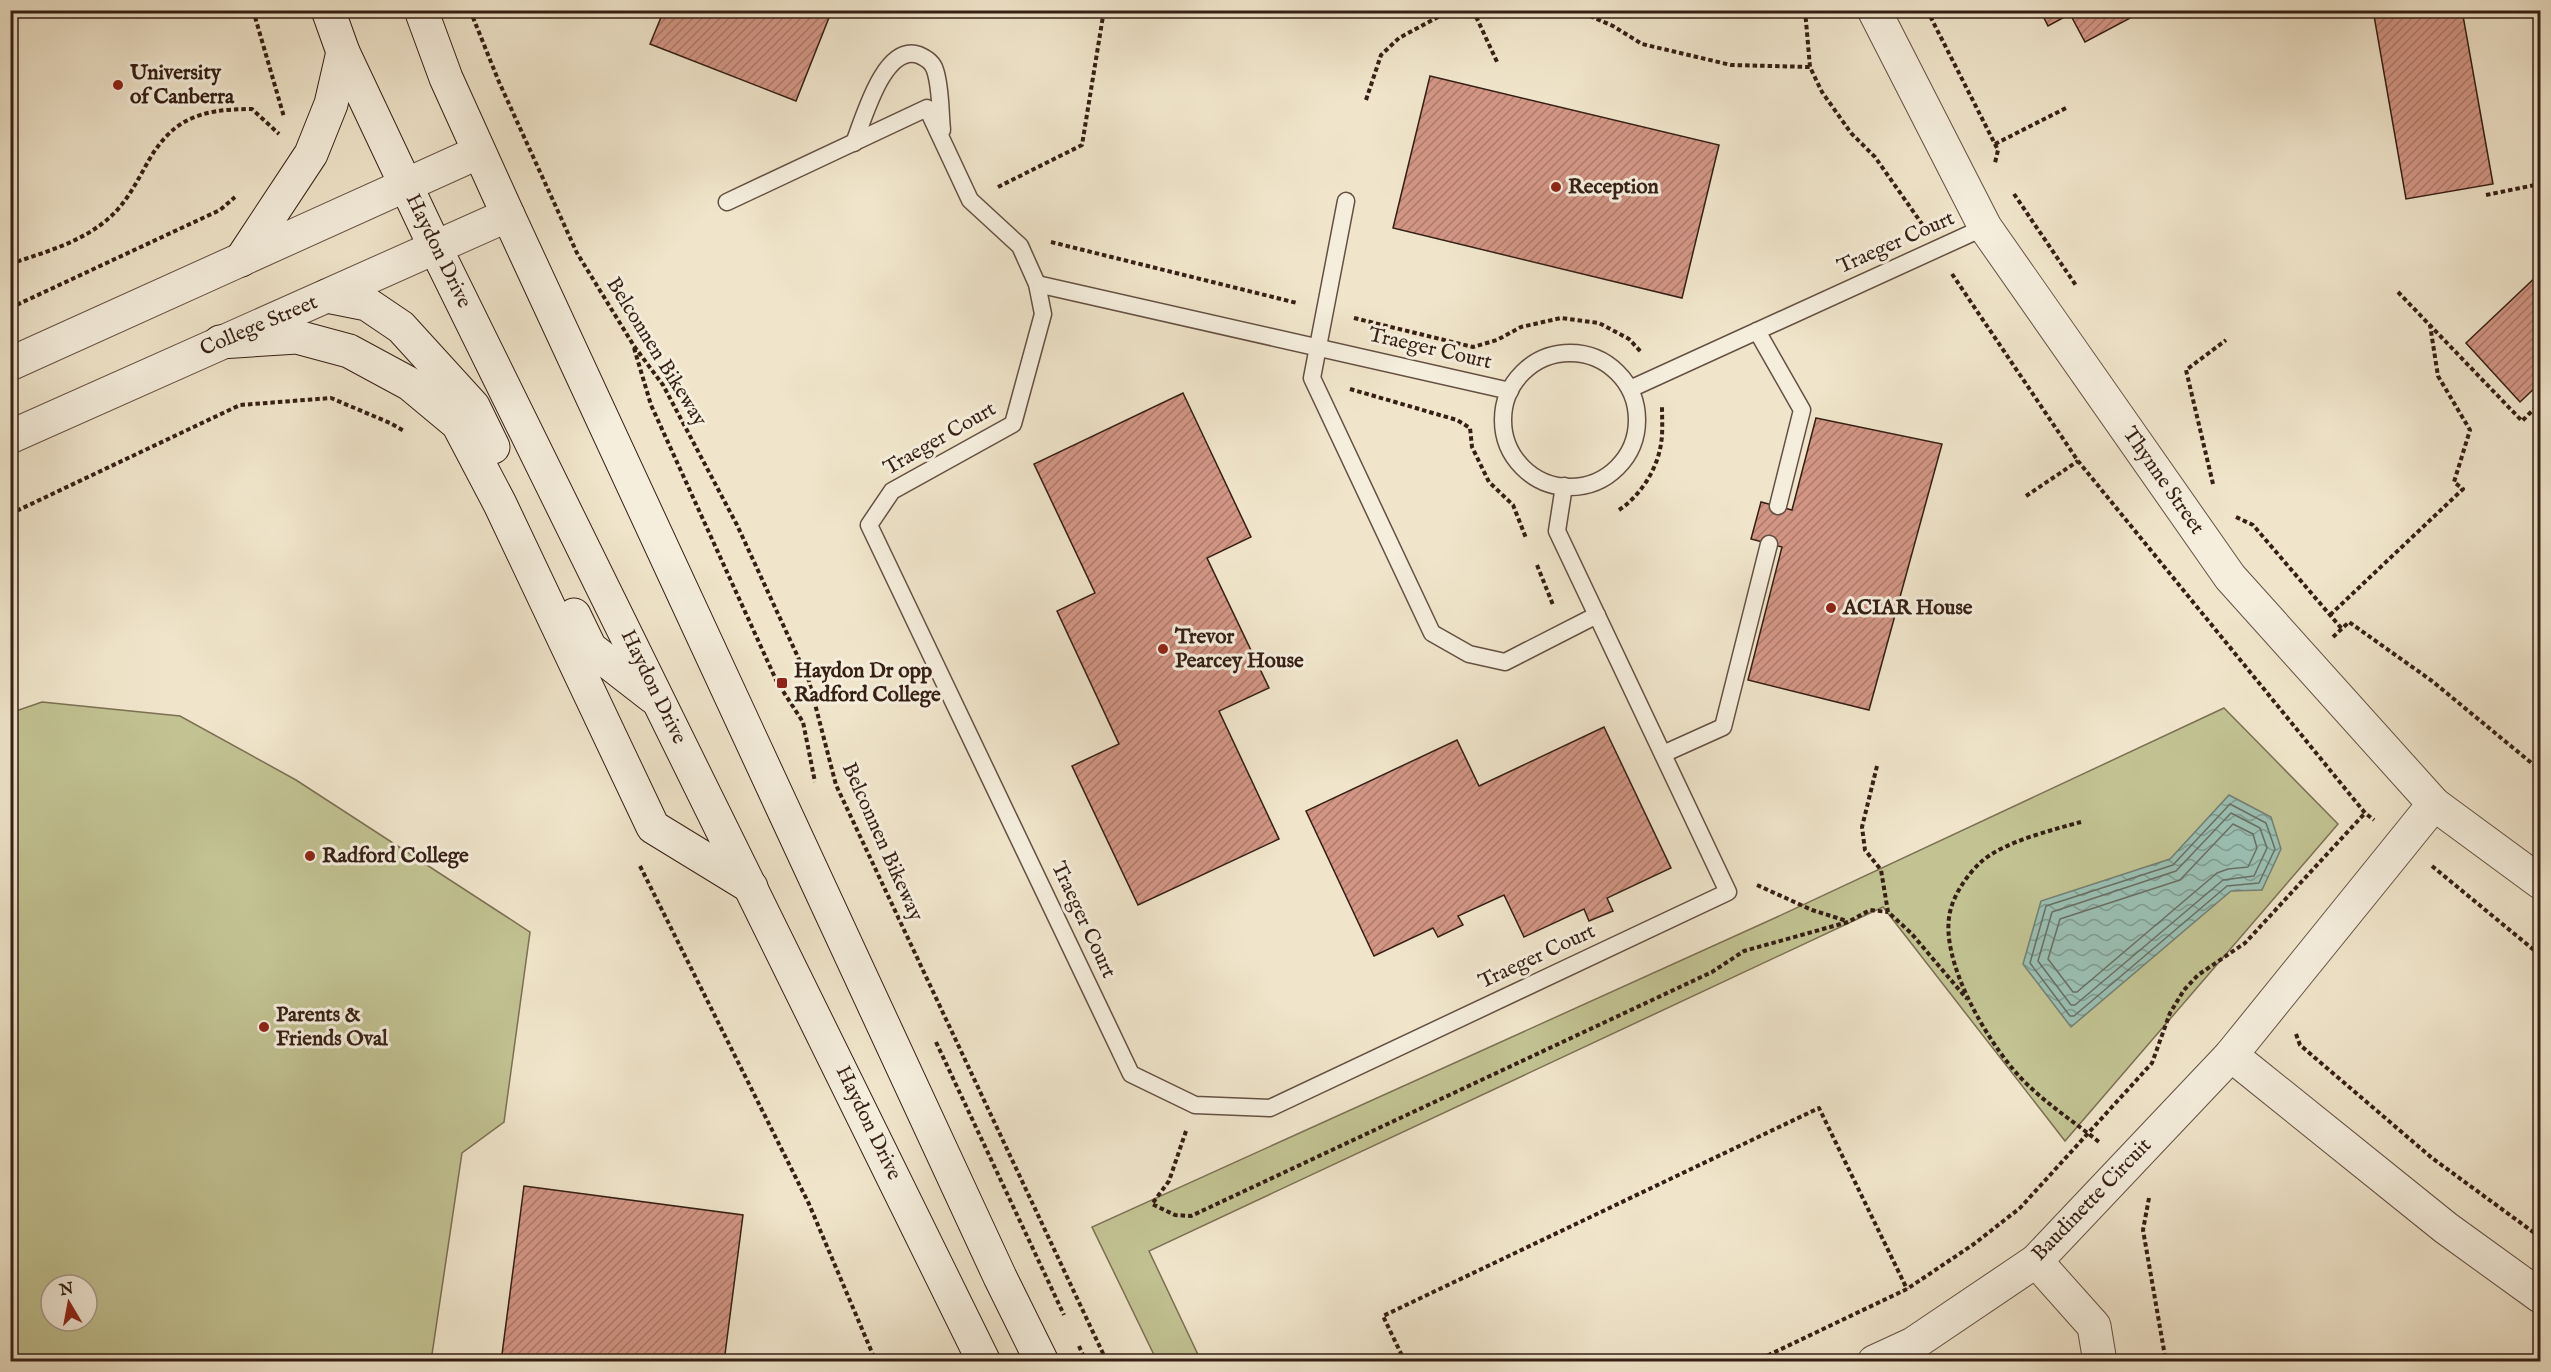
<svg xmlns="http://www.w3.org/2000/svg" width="2551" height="1372" viewBox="0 0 2551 1372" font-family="'IM FELL English',serif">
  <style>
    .green { fill: #c2c292; stroke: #7c7053; stroke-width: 1.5; fill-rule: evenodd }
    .water { fill: url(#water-waves); stroke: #727f73; stroke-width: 1.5 }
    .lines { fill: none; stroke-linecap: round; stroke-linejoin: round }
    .shore { stroke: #686f63; stroke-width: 1.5 }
    .building { fill: url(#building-hatch); stroke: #351f14; stroke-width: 1.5 }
    .service-casing { stroke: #645042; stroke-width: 19 }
    .minor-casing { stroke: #645042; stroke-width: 35 }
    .tertiary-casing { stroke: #645042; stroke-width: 35 }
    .secondary-casing { stroke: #351f14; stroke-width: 35 }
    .path { stroke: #351f14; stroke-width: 4; stroke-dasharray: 4.5 3; stroke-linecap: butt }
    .service { stroke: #f5eedd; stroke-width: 16 }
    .minor { stroke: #f5eedd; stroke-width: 33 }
    .tertiary { stroke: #f5eedd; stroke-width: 33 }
    .secondary { stroke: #f5eedd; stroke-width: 33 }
    .poi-dot { fill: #8f2418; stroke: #f5eedd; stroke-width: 2 }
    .labels { text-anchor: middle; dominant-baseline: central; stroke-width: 6; stroke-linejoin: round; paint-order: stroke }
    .poi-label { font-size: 21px; font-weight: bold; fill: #351f14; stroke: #f5eedd; text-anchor: start }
    .street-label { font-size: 21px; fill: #351f14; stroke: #f5eedd }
  </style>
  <defs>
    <pattern id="water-waves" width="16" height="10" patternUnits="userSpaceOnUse" patternTransform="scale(1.5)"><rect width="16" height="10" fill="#9bbfb2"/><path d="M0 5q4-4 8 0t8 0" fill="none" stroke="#7f9b90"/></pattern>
    <pattern id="building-hatch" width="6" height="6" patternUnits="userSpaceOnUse" patternTransform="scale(1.5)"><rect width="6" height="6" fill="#d39685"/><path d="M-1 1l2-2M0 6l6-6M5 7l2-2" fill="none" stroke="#ac7a6c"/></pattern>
  </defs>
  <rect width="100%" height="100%" fill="#f0e5cb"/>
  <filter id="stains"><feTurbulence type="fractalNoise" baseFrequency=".00333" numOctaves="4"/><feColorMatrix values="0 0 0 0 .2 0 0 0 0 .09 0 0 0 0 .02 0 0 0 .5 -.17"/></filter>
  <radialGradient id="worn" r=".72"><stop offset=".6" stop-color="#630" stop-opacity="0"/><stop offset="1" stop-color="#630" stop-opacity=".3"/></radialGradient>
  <!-- green -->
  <g class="green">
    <path d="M42 702 180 716 296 780 530 932 504 1122 462 1153 431 1361H11L10 713ZM51 1285H87V1321H51Z"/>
    <polygon points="2224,708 2338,824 2065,1141 1883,907 1149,1251 1201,1361 1157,1361 1092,1227 1777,917"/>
  </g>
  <!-- water -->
  <polygon class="water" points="2229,795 2271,817 2281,849 2262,890 2231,891 2071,1027 2023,964 2041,901 2170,859"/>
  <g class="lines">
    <!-- shore -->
    <g class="shore">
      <polygon points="2230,804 2266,823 2275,849 2259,883 2227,886 2074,1016 2070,1016 2030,963 2046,906 2173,865"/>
      <polygon points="2231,813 2260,828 2267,848 2254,876 2223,880 2075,1005 2071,1005 2038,961 2052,912 2176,871"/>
      <polygon points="2233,824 2253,834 2257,848 2248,867 2228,869 2217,873 2077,992 2073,992 2048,959 2060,919 2180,880"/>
    </g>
  </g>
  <!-- building -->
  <g class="building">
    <polygon points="664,10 832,10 796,101 650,44"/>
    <polygon points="2040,10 2134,10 2136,15 2085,42 2070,14 2048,26"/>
    <polygon points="2373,10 2462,10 2493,184 2406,199"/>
    <polygon points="2532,10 2540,10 2540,59"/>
    <polygon points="1430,76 1719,145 1682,298 1393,228"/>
    <polygon points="2540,273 2540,383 2520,402 2466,343"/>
    <polygon points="1183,393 1251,537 1207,558 1269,688 1219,711 1279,839 1138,905 1072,766 1119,744 1057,611 1095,593 1034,464"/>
    <polygon points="1816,418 1942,444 1869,710 1748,680 1782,547 1751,539 1761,502 1792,510"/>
    <polygon points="1604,727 1671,868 1607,898 1613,911 1589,921 1584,909 1524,937 1504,895 1458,916 1463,925 1438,937 1433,928 1374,956 1306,811 1457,740 1479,786"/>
    <polygon points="524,1186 743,1215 724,1362 501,1362"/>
  </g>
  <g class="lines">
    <!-- service casing -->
    <g class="service-casing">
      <g id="service">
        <path d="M854 143C864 118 884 43 919 55 926 58 933 63 935 70 941 88 940 111 942 130"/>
        <polyline points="1346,201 1312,378 1432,633 1469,654 1505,662 1597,615"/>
        <polyline points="727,202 927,108 970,200 1020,246 1037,284 1043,314 1013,424 892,491 869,525 1131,1074 1195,1105 1270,1108 1728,892 1557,531 1564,486"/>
        <polyline points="1037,284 1510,391"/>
        <polyline points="1757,331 1802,410 1778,506"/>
        <circle cx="1570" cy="420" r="67"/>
        <polyline points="1630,389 1985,227"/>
        <polyline points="1663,754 1723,727 1769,544"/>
      </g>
    </g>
    <!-- minor casing -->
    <g class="minor-casing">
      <g id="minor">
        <polyline points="2231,1055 2446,1228 2540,1296"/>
        <polyline points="2036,1261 2094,1326 2100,1362"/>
        <polyline points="1874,1362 1913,1344 2036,1261 2231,1055 2434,804"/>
      </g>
    </g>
    <!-- tertiary casing -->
    <g class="tertiary-casing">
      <g id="tertiary">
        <polyline points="1874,10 1985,227 2230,577 2434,804 2540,882"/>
        <polyline points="10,364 479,152"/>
        <polyline points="10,437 508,215"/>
      </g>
    </g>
    <!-- secondary casing -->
    <g class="secondary-casing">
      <g id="secondary">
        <polyline points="328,10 343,52 435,247 984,1362"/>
        <polyline points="421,10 446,78 508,215 1000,1277 1042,1362"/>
        <polyline points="241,260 311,154 331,104 343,52"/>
        <polyline points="327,296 367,304 401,327 473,406 493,447"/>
        <polyline points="220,342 297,337 349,351 410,384 458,424 500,504 653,827 751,887"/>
        <polyline points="574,615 590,648 653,697"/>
      </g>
    </g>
    <!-- path -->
    <g class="path">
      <polyline points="253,10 284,117"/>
      <polyline points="470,10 499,82 577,253 634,346 663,385 737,525 809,681 836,785 1107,1362"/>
      <polyline points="1473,10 1498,64"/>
      <polyline points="1526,10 1549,10"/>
      <polyline points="1576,10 1613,26 1642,44 1731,65 1810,67"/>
      <polyline points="1805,10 1810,67 1822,92 1851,133 1875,157 1922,224"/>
      <polyline points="1927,10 1998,150 1995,163"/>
      <polyline points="1366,100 1381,55 1399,38 1451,10"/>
      <polyline points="1995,144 2068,107"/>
      <polyline points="998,187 1082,145 1104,10"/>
      <polyline points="2014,194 2077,287"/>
      <polyline points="2486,195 2540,184"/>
      <polyline points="1051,242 1297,303"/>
      <path d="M10 264C42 253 76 244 103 223 122 209 133 189 144 169 170 119 198 109 252 109L279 134"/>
      <polyline points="1952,274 2078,461 2365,813 2374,820"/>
      <polyline points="2398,292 2522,421 2540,403"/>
      <polyline points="10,308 220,210 235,197"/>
      <polyline points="1354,318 1473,347 1497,340 1521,327 1561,318 1599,323 1629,339 1642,353"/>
      <polyline points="634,348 651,405 777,682 803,722 815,782"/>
      <polyline points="1350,389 1457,420 1470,428 1472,447 1489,482 1513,505 1526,538"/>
      <polyline points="2213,484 2186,370 2226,340"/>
      <polyline points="2026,496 2078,461"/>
      <path d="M1619 510C1640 496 1657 470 1661 444 1663 432 1662 419 1662 406"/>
      <polyline points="10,514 240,405 331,398 390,423 404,431"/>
      <polyline points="2236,517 2253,525 2342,629"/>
      <polyline points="1537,565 1553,605"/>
      <polyline points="2330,615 2463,489 2454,482 2470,430 2438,376 2430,325"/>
      <polyline points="2333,637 2349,622 2432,681 2540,770"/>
      <polyline points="1877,766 1862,827 1865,850 1881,870 1888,912 1911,933 1967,999"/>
      <path d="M2081 822C2052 830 2003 842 1981 862 1967 875 1954 894 1950 912 1939 960 1987 1041 2019 1076 2043 1102 2072 1120 2099 1142"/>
      <polyline points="640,866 809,1204 876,1362"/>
      <polyline points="2432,866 2540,955"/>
      <polyline points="1757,885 1812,910 1847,921"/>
      <polyline points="2296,1034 2300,1045 2432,1158 2540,1237"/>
      <polyline points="936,1042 1064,1315"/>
      <polyline points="1186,1131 1169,1181 1152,1204 1175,1215 1191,1216 1712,972 1744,951 1848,922 1870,910 1888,912"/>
      <polyline points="2149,1198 2143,1230 2166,1362"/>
      <polyline points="1079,1346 1086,1362"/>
      <polyline points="1405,1362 1383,1316 1819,1108 1907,1289"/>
      <polyline points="1754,1362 1907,1289 1974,1244 2020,1208 2152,1063 2170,1013 2184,990 2198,975 2245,943 2365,813"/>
    </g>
    <!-- service -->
    <use href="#service" class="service"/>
    <!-- minor -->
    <use href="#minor" class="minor"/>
    <!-- tertiary -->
    <use href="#tertiary" class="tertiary"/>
    <!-- secondary -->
    <use href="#secondary" class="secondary"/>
  </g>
  <!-- markers -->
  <g class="poi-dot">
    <circle cx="118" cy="85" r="6"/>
    <circle cx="1556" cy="187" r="6"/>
    <circle cx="1831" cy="608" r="6"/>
    <circle cx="1163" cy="649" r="6"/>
    <rect x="776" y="677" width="12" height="12" rx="3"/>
    <circle cx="310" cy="856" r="6"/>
    <circle cx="264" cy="1027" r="6"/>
  </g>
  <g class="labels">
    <!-- poi labels -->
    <g class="poi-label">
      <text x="130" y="73">University<tspan x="130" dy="24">of Canberra</tspan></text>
      <text x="1568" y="187">Reception</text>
      <text x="1843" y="608">ACIAR House</text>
      <text x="1175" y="637">Trevor<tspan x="1175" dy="24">Pearcey House</tspan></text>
      <text x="794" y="671">Haydon Dr opp<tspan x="794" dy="24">Radford College</tspan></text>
      <text x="322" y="856">Radford College</text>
      <text x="276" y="1015">Parents &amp;<tspan x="276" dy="24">Friends Oval</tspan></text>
    </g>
    <!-- street labels -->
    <g class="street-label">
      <text transform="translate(1896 243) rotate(-24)">Traeger Court</text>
      <text transform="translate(438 251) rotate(64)">Haydon Drive</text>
      <text transform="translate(259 326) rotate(-23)">College Street</text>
      <text transform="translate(1430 349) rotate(13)">Traeger Court</text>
      <text transform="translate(656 352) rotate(58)">Belconnen Bikeway</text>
      <text transform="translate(940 439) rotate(-30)">Traeger Court</text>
      <text transform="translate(2163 481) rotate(55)">Thynne Street</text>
      <text transform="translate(653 687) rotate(64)">Haydon Drive</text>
      <text transform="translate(882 842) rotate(66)">Belconnen Bikeway</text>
      <text transform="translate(1083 920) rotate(65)">Traeger Court</text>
      <text transform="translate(1537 957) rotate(-25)">Traeger Court</text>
      <text transform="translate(868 1123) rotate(64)">Haydon Drive</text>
      <text transform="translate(2092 1200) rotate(-46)">Baudinette Circuit</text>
    </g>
  </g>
  <!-- margin -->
  <rect width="2551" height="1372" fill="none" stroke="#f0e5cb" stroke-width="36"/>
  <rect x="12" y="12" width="2527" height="1348" fill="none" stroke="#351f14" stroke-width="3"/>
  <rect x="18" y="18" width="2515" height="1336" fill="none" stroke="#351f14" stroke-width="1.5"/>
  <!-- north arrow -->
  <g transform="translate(69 1303) rotate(350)"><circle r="28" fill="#f5eedd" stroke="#a89b8d" stroke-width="1.5"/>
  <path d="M0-4.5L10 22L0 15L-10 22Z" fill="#8f2418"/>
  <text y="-9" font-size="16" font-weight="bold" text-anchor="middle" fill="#351f14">N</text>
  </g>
  <rect width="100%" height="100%" filter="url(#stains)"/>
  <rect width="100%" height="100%" fill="url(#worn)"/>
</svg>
